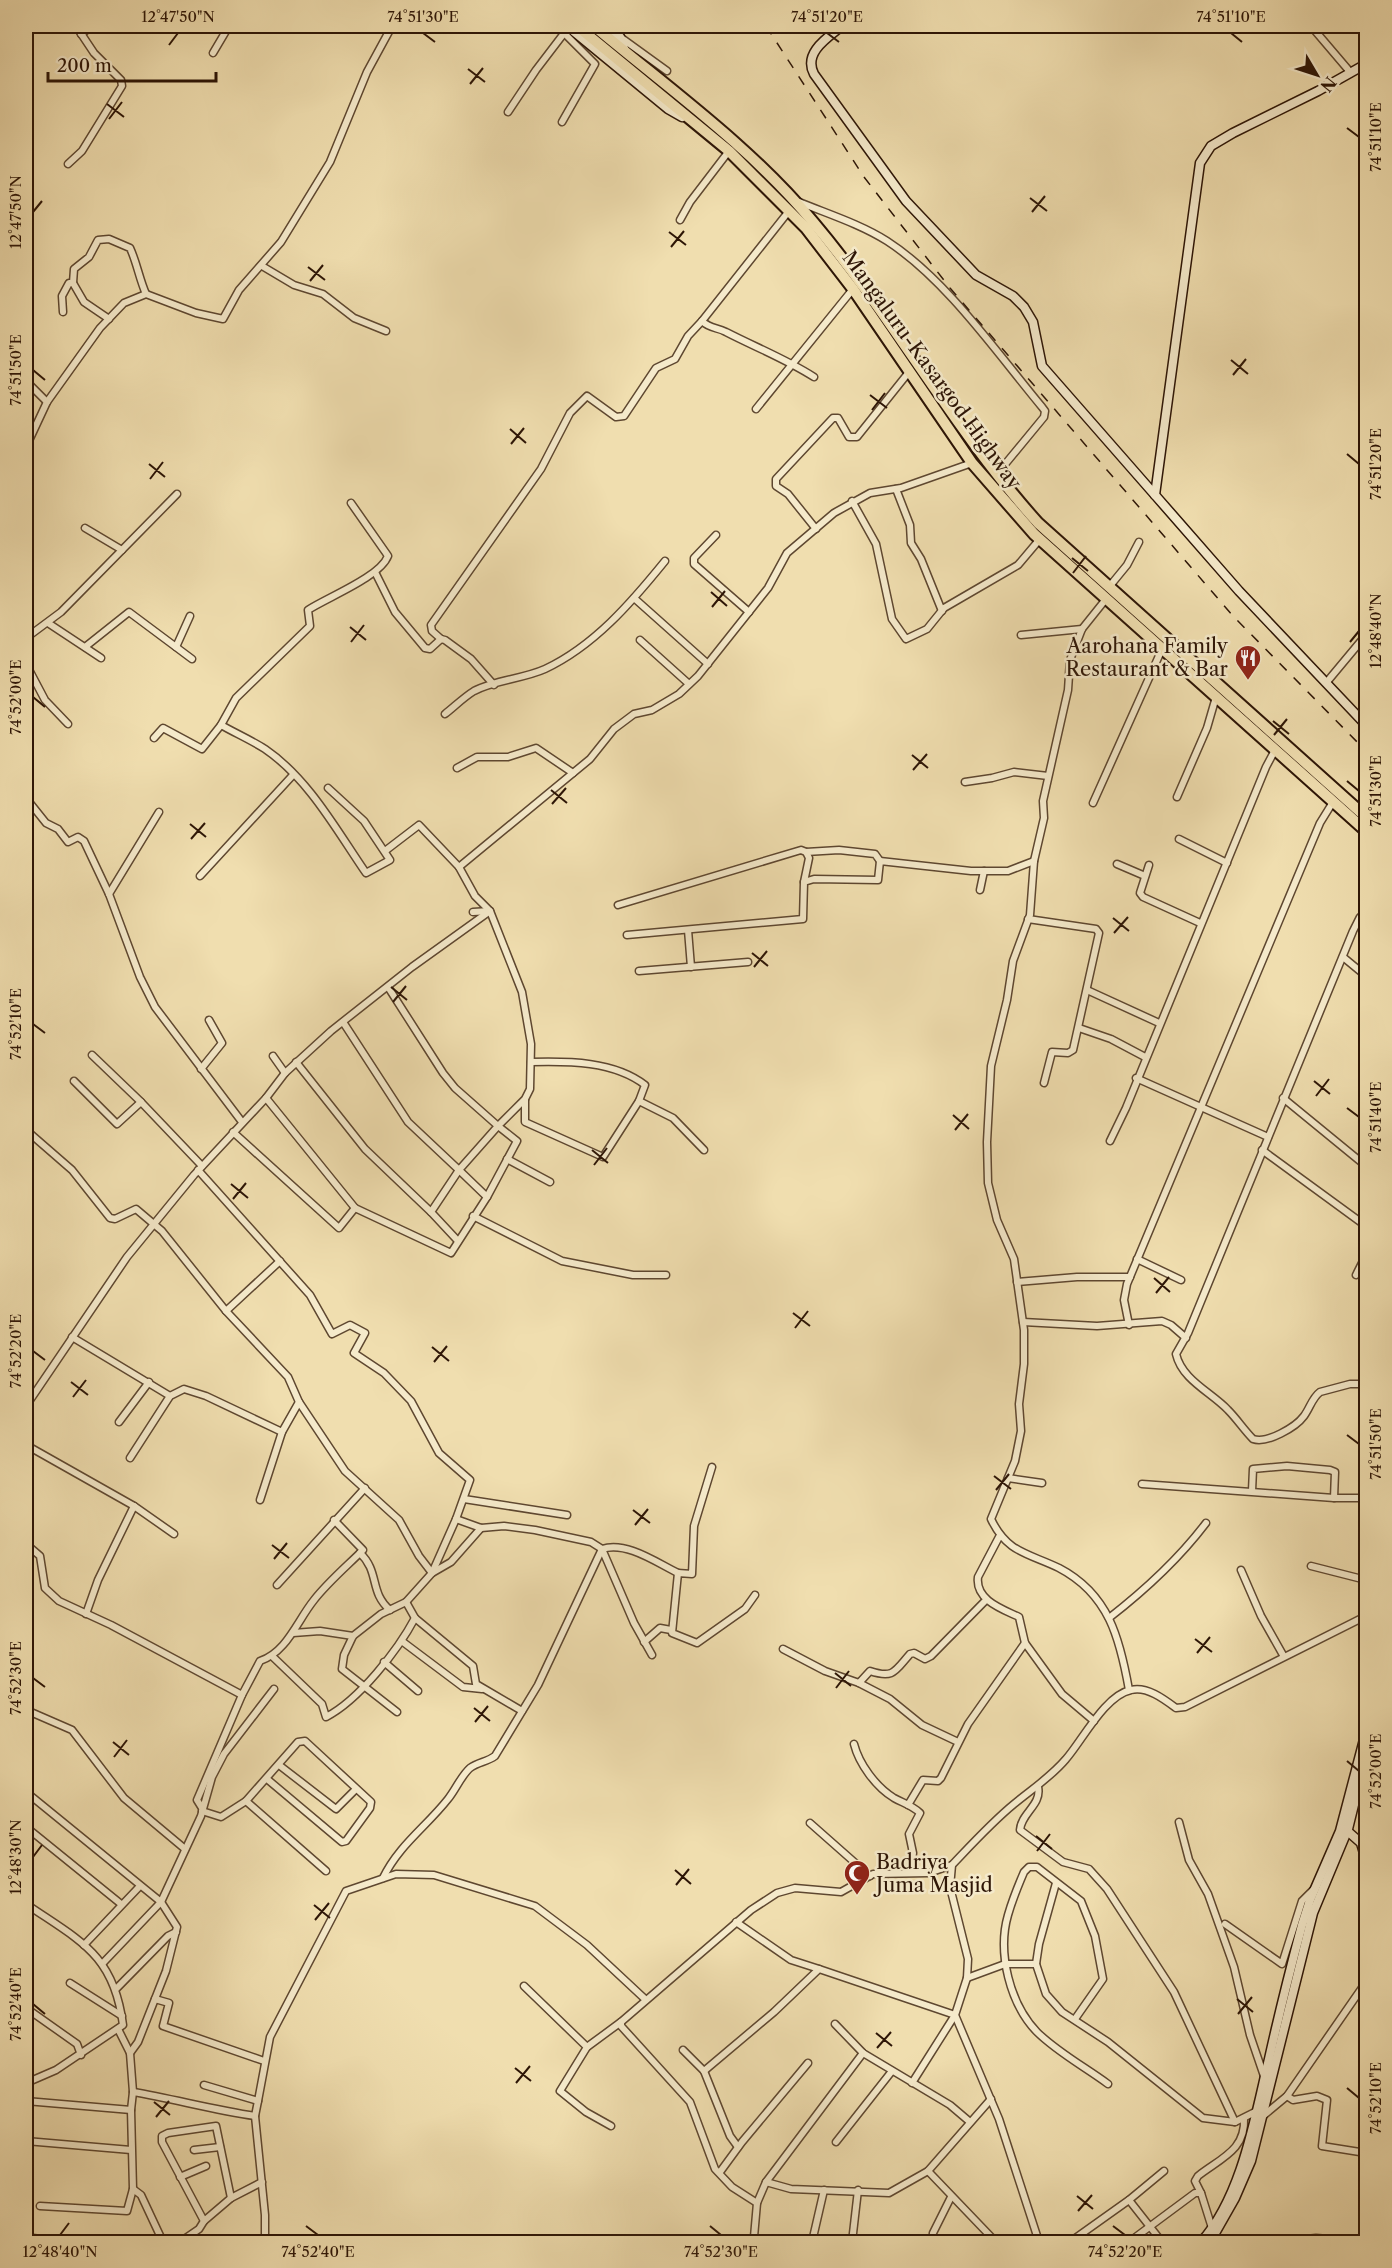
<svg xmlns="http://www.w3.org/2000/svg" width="1392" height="2268" viewBox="0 0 1392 2268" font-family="'Libre Caslon Text',serif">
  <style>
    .green { fill: #b5c28f; stroke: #716c4a; stroke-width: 1.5 }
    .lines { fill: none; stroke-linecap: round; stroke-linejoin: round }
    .street-casing { stroke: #5e4730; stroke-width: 9 }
    .secondary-casing { stroke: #2d1506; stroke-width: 11 }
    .highway-casing { stroke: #2d1506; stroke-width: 14 }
    .street { stroke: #f5eacb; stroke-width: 6 }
    .secondary { stroke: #f5eacb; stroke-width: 8 }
    .highway { stroke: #f0deaf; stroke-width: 10 }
    .rail { stroke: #2d1506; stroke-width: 1.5; stroke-dasharray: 10 10; stroke-linecap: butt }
    .ticks { fill: none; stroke: #2d1506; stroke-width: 2 }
    .labels { text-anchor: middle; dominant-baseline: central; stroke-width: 5; stroke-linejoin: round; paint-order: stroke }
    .street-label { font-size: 20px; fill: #2d1506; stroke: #f5eacb }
    .poi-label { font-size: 20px; fill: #2d1506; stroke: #f5eacb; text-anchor: end }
    .neatline { fill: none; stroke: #2d1506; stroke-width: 2 }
    .ticks-label { font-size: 15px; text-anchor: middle; fill: #2d1506 }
  </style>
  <rect width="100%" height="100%" fill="#f0deaf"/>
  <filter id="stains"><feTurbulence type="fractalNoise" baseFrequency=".00333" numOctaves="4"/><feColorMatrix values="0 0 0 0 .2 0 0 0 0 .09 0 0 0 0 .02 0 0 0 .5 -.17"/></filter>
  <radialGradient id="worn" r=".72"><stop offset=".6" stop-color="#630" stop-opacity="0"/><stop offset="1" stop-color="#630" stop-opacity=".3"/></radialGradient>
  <!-- green -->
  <polygon class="green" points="26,2233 83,2242 26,2242"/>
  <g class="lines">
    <!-- street casing -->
    <g class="street-casing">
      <g id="street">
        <polyline points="1311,26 1351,73"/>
        <polyline points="81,34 92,26"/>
        <polyline points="620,37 667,71"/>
        <polyline points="213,53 229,26"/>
        <polyline points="508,112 536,70 565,32"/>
        <polyline points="562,122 595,64 564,33"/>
        <polyline points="68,164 82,151 122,86 121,80 94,53 76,26"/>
        <path d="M799 202C828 214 860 224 887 241 946 279 997 353 1042 407L1045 411 1044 417 997 474"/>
        <polyline points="680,220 690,202 729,151"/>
        <polyline points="262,266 294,285 323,294 354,318 386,331"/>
        <path d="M73 283 74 269 89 257 98 240 109 239 130 248C137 263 139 278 146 294"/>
        <polyline points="63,312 62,296 69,283 73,283 84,302 109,319"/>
        <path d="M702 321C710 329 717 327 726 332 755 347 786 359 814 377"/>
        <polyline points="26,381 47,402"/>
        <polyline points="756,409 853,289"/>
        <polyline points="26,447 47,402 100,328 124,303 146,294 196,313 223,319 239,290 281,242 330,162 367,72 392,26"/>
        <polyline points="896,489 910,525 911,543 921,559 942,611"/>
        <polyline points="852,501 876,544 892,619 906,639 927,629 944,608 1018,565 1040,539"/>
        <polyline points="85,528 122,550"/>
        <polyline points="816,529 788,494 776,486 776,479 833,418 838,418 849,437 857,437 909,372"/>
        <polyline points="716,535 694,558 694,564 749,612"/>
        <polyline points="375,572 395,612 425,648 430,649 441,639 445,640 471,659 494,685"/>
        <polyline points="1109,587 1127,565 1139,542"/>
        <polyline points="634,598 708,664"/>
        <path d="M1106 599 1082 629 1070 660 1068 690 1043 801 1044 818 1034 861 1030 915 1013 961 1007 1000 991 1066 987 1142 988 1183 997 1220 1014 1259 1024 1330V1364L1019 1404 1021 1431 1015 1461 991 1519C1007 1553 1028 1553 1059 1568 1109 1594 1120 1639 1129 1690"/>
        <polyline points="48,623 101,658"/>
        <polyline points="1021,635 1082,629"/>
        <polyline points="26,638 61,612 177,494"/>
        <polyline points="441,639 432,631 431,625 541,469 570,413 587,396 616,417 624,416 656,368 675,359 688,336 702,321 789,211"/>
        <polyline points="640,640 689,684"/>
        <polyline points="85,647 129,612 192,659"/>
        <polyline points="176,647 190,616"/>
        <polyline points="26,664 45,700 68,724"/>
        <polyline points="1326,683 1366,635"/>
        <path d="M445 714C454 707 464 697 474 691 494 680 523 679 545 669 594 646 631 603 665 561"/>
        <path d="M221 725C235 733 251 740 265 749 309 779 337 831 366 873L390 860 364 821 328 788"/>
        <path d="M154 738 163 728 202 749 221 725 236 698 310 626 308 610C328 597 380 577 388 556L386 553 351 503"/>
        <polyline points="457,768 477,757 508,757 536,748 573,773"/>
        <polyline points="965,782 992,778 1014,772 1048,776"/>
        <polyline points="1177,797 1207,728 1216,697"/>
        <polyline points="26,798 46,823 58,829 68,842 78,837 84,841 109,894 140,977 155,1007 242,1122"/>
        <polyline points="1093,803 1162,649"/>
        <polyline points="1179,839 1227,863"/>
        <polyline points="385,851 419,825 459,867"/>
        <polyline points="806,852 839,850 875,854 880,861"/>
        <polyline points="1117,864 1145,876"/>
        <polyline points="1149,865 1140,893 1143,897 1200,923"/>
        <polyline points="200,876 293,775"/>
        <polyline points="980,890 984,871"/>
        <polyline points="109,894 159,812"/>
        <polyline points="618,905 801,850 806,852 809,858 804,882"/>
        <polyline points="1028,919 1096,929 1099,933 1073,1050 1068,1053 1052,1052 1044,1083"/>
        <path d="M1366 919 1360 917 1353 931 1188 1333 1176 1354C1182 1380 1211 1392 1228 1410 1237 1419 1244 1430 1253 1439 1267 1444 1296 1427 1304 1416 1310 1408 1312 1398 1320 1392L1350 1384H1366"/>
        <polyline points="688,930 691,967"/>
        <polyline points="627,935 803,919 804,882 814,879 878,880 880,861 971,871 1008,871 1034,861"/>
        <polyline points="1343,957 1366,976"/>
        <polyline points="639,971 748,962"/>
        <polyline points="388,987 443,1073 455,1088 498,1126 459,1170 487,1197"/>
        <polyline points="1087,990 1159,1023"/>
        <polyline points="343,1022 408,1122 459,1170 431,1212 458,1241"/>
        <polyline points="1079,1028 1111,1039 1145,1057"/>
        <polyline points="92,1055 141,1102"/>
        <polyline points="273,1056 285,1073"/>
        <polyline points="296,1062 365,1149 431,1212"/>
        <polyline points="201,1069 222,1043 209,1020"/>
        <polyline points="1136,1078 1268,1137"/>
        <polyline points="74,1081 117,1124 141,1102 202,1166"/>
        <polyline points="266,1098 355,1208"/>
        <polyline points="1283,1098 1366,1166"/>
        <path d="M525 1100V1122L603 1157 639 1101 645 1085C614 1061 568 1061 531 1062"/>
        <polyline points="639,1101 673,1118 704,1150"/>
        <polyline points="26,1130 72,1170 110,1218 115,1219 136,1209 162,1231 226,1311 288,1377 299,1402 345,1471 399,1520 419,1556 432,1573 451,1562 481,1528"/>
        <polyline points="233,1132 339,1228 355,1208 451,1253 487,1197 517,1141 498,1126 525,1099 530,1089 531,1044 522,992 490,911 473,912"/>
        <polyline points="1110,1141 1126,1108 1266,767 1275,750"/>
        <polyline points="1262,1150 1366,1226"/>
        <polyline points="507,1159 550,1182"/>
        <polyline points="198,1170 310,1295 332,1334 350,1325 365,1333 354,1353 384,1373 411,1401 439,1453 470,1480 456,1519 432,1573 406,1602 381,1614 353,1636 344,1655 342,1669 397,1712"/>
        <polyline points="473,1216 562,1261 633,1275 666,1275"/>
        <polyline points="1137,1259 1181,1280"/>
        <polyline points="1356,1275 1366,1255"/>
        <polyline points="1017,1282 1077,1277 1130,1277"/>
        <polyline points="226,1311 280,1261"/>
        <polyline points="1023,1322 1097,1326 1162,1321 1171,1325 1186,1338"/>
        <polyline points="1129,1325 1124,1300 1127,1284 1320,823 1333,802"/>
        <polyline points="72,1337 170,1396"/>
        <polyline points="26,1406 127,1257 194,1175 266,1098 285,1073 331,1031 412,967 490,911 475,896 459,867 590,759 614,729 634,714 652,710 679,694 698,676 768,588 787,553 834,513 870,493 901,488 972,463"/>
        <polyline points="119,1422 149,1382"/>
        <polyline points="26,1445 134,1506 174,1534"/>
        <polyline points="130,1458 170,1396 184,1389 206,1396 282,1432"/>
        <polyline points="712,1467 694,1526 692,1574 678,1573 672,1633 697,1643 745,1609 755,1595"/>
        <polyline points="1008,1478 1042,1483"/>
        <polyline points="1142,1484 1334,1498 1366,1498"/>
        <polyline points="1252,1491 1253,1469 1287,1466 1330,1470 1335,1472 1334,1498"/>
        <polyline points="464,1499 567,1515"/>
        <polyline points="260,1500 282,1432 299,1402"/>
        <polyline points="456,1519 481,1528 504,1526 535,1530 591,1542 602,1549 634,1623 652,1655"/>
        <path d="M999 1537 978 1577C975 1600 1002 1609 1019 1617L1025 1643 1062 1694 1094 1721"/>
        <polyline points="26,1544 40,1556 45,1588 59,1601 111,1625 242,1695"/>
        <path d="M360 1553C380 1572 369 1592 390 1610"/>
        <polyline points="1311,1566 1366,1580"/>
        <polyline points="1241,1570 1261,1616 1283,1655"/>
        <polyline points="277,1585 365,1488"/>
        <polyline points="406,1602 415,1618"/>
        <polyline points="86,1614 98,1580 134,1506"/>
        <path d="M1109 1618C1145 1590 1178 1560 1206 1523"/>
        <polyline points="293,1633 320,1631 353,1636"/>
        <polyline points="403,1642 463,1687 482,1689"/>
        <polyline points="644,1642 660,1628 671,1630"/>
        <path d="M783 1649 825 1671 859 1683 870 1671C894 1679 895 1671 910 1654L914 1653 925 1659 931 1656 986 1600"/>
        <path d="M273 1657 322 1704 326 1717C359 1700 398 1650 415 1618L473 1666 476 1684 522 1711"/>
        <polyline points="384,1662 418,1691"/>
        <polyline points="859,1683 890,1699 922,1725 958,1742"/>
        <polyline points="26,1710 72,1730 124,1798 185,1849"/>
        <path d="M854 1744C859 1764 876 1787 894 1798 903 1803 913 1806 920 1813L909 1834 913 1853 910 1872"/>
        <polyline points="279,1765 336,1809 356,1789"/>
        <path d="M1038 1787C1042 1805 1021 1813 1020 1830L1063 1862 1089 1869 1107 1889 1174 1992 1235 2122"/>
        <polyline points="26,1792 161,1902 177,1927 166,1971 138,2042 130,2053"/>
        <polyline points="246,1801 298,1742 305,1741 371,1802 370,1808 346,1841 342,1842 267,1779"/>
        <polyline points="908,1805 923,1780 938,1781 941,1778 968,1724 1025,1643"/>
        <path d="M202 1808 197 1800 242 1695 260 1661C287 1652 297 1621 314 1600 328 1582 347 1566 363 1550L334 1520"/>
        <polyline points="202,1811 221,1817 246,1801 326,1871"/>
        <polyline points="1179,1822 1189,1860 1208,1894 1234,1967 1250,2035 1264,2076"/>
        <polyline points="810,1823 870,1876"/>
        <polyline points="26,1827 121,1904"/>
        <path d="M383 1878C399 1845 426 1827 448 1799 456 1789 461 1776 470 1768 478 1762 487 1762 495 1756L538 1685 602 1549C627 1541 657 1563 678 1573"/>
        <path d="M26 1904C80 1941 114 1954 123 2025L56 2070 26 2083"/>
        <polyline points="736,1922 791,1960 819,1969"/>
        <polyline points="1225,1924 1282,1964 1302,1901 1315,1888"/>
        <polyline points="84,1945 140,1886"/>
        <polyline points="102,1964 161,1902 201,1816 212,1777 224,1754 274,1689"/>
        <polyline points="1036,1964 1039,1944 1056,1883"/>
        <polyline points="967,1978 1005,1964 1036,1964 1046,1994 1062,2012 1108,2042 1203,2118 1235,2122 1257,2111"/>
        <polyline points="70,1983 122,2016"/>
        <polyline points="524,1986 587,2047 560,2091 586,2112 611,2126"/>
        <polyline points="116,1989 168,1936 176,1932"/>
        <polyline points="155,1999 169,2003 163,2026 264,2061"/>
        <polyline points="26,2008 77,2044 81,2055"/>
        <path d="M1075 2019 1103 1979 1095 1936 1081 1901 1037 1867H1029L1024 1872C1018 1886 1012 1901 1008 1915 997 1953 1010 2004 1037 2032 1057 2052 1085 2067 1108 2084"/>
        <polyline points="835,2024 863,2053 950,2105 970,2122"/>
        <polyline points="587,2047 621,2022"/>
        <polyline points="683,2050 704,2071 730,2136 738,2147"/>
        <polyline points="704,2071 774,2012 819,1969 955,2015 912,2083"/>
        <polyline points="204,2085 258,2101 270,2037 346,1891 396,1874 434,1875 535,1906 587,1945 646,2000"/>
        <path d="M133 2092C174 2099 214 2110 255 2116"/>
        <polyline points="1287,2096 1293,2100 1317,2096 1327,2100 1322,2146 1366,2153"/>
        <polyline points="26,2101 131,2110"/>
        <polyline points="258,2101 255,2116 265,2215 265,2242"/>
        <polyline points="1263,2116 1287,2096 1366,1982"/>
        <polyline points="26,2141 131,2150"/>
        <polyline points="836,2142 892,2071"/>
        <polyline points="194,2150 220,2147"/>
        <polyline points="928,2171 996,2242"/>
        <polyline points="720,2172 742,2142 808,2063"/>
        <polyline points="180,2177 206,2166"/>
        <polyline points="766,2182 791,2189 889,2193 928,2171 991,2099"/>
        <polyline points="133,2189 141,2195 163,2242"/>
        <path d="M1201 2193 1195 2181 1198 2176C1221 2158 1246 2150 1244 2118"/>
        <polyline points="1129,2200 1162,2242"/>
        <polyline points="757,2203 732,2187 715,2169 690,2102 621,2026 621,2022 751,1910 777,1893 795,1888 841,1892 873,1874 929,1873 952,1865"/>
        <polyline points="40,2206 127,2211 133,2189 131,2110 133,2092 130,2053 118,2029"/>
        <polyline points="204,2221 231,2198"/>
        <polyline points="754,2237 757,2203 766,2182 863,2053"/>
        <polyline points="180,2242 199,2229 204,2221 162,2142 162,2136 168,2133 216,2126 231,2198 262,2182"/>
        <polyline points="812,2242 824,2190"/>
        <polyline points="852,2242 858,2190"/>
        <polyline points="932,2242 933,2233 951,2197"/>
        <path d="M1039 2242 999 2119 955 2015 967 1978 968 1959 950 1887 952 1865C972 1844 992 1822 1014 1804 1032 1789 1051 1777 1066 1759 1082 1741 1105 1695 1131 1690 1147 1686 1164 1699 1176 1708L1185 1707 1366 1616"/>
        <polyline points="1070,2242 1129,2200 1164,2171"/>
        <polyline points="1129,2242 1195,2193 1201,2193 1212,2228"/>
        <polyline points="1278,2242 1316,2238 1366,2242"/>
      </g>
    </g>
    <!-- secondary casing -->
    <g class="secondary-casing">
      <g id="secondary">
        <polyline points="567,26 668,109 682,117"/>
        <polyline points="607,26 620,37 625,51"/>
        <path d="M842 26C827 38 803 53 814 74L906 201 976 275 1013 296 1024 307 1033 322 1042 366 1155 495"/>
        <polyline points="1366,64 1318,91 1233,133 1211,146 1200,163 1155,495 1239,591 1366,725"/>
        <polyline points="1344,1828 1361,1843 1366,1860"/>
        <path d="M1201 2242C1242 2197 1255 2117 1269 2059 1279 2014 1290 1970 1302 1925L1310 1900 1340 1831 1366 1732"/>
        <polyline points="1210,2242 1235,2198 1251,2161 1313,1913 1348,1829 1366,1756"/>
      </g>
    </g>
    <!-- highway casing -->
    <g class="highway-casing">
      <g id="highway">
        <polyline points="577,26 729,151 806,228 853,289 972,463 1034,534 1366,831"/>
        <path d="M594 26C668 88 751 147 813 222 894 318 954 430 1038 523L1366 817"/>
      </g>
    </g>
    <!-- street -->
    <use href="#street" class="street"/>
    <!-- secondary -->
    <use href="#secondary" class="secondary"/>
    <!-- highway -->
    <use href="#highway" class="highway"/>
    <!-- rail -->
    <polyline class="rail" points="766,26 864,177 950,288 1233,616 1366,751"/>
  </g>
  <!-- ticks -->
  <path class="ticks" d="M423 33 435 42M827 33 839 42M1231 33 1242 42M169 45 178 33M468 69 485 82M470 84 483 68M107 104 124 117M109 119 122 102M1347 128 1359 137M1030 198 1047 211M33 212 42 201M1032 212 1045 196M669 232 686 245M671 247 684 231M308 267 325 280M310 281 323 265M1231 360 1248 374M33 370 45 380M1233 375 1246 359M870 395 887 408M872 410 885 393M510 429 526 443M511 444 524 428M1347 454 1359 464M149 464 165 477M150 479 163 462M1072 558 1088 571M1073 573 1086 556M711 592 727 606M712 607 725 591M350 627 366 640M351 642 364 625M1350 642 1359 631M33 697 45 707M1273 721 1289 734M1274 735 1287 719M912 755 928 768M913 770 927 754M1347 781 1359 791M551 790 567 803M552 804 566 788M190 824 206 837M191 839 205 823M1113 918 1129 931M1114 933 1128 917M752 953 768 966M754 967 767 951M391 987 407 1000M393 1002 406 986M33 1024 45 1033M1314 1081 1330 1094M1316 1096 1329 1079M1347 1108 1359 1117M953 1115 969 1129M955 1130 968 1114M592 1150 608 1163M594 1165 607 1148M231 1184 248 1198M233 1199 246 1183M1154 1278 1170 1292M1156 1293 1169 1277M793 1313 810 1326M795 1328 808 1311M432 1347 449 1361M33 1351 45 1360M434 1362 447 1346M71 1382 88 1395M73 1397 86 1380M1347 1435 1359 1444M994 1476 1011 1489M996 1490 1009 1474M633 1510 650 1523M635 1525 648 1509M272 1545 289 1558M274 1559 287 1543M1195 1639 1212 1652M1197 1653 1210 1637M835 1673 851 1686M33 1678 45 1687M836 1688 849 1671M474 1708 490 1721M475 1722 488 1706M113 1742 129 1755M114 1757 127 1740M1347 1761 1359 1771M1036 1836 1052 1849M1037 1851 1050 1834M33 1857 42 1845M675 1870 691 1884M676 1885 689 1869M314 1905 330 1918M315 1920 329 1903M1237 1999 1253 2012M33 2004 45 2014M1238 2014 1252 1997M876 2033 892 2046M877 2048 891 2032M515 2068 531 2081M516 2083 530 2066M1347 2088 1359 2098M154 2102 170 2115M156 2117 169 2101M1077 2196 1093 2209M1078 2211 1092 2195M306 2226 318 2235M710 2226 721 2235M1113 2226 1125 2235M60 2235 69 2223"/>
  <!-- icons -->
  <defs>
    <g id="restaurant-pin" transform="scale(1.35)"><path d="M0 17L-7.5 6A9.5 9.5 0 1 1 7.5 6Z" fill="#8f2418" stroke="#f5eacb"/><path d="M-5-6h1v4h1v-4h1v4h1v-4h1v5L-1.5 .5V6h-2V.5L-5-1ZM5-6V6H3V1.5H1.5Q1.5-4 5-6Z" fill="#fff"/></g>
    <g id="mosque-pin" transform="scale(1.35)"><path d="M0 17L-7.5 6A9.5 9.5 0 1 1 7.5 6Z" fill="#8f2418" stroke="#f5eacb"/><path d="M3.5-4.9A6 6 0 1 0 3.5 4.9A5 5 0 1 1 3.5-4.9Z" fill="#fff"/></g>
  </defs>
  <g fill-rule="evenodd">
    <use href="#restaurant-pin" x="1248" y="658"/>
    <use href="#mosque-pin" x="857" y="1873"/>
  </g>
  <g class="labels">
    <!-- street labels -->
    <g class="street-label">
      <text transform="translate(932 370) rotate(54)">Mangaluru-Kasargod Highway</text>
    </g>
    <!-- poi labels -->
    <g class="poi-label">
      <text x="1228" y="646">Aarohana Family<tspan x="1228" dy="23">Restaurant &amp; Bar</tspan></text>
      <text x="876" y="1862" text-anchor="start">Badriya<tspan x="876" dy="23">Juma Masjid</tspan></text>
    </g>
  </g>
  <!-- margin -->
  <rect width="1392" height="2268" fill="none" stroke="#f0deaf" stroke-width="66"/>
  <!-- north arrow -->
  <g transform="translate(1317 75) rotate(129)" stroke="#f5eacb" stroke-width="4.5" paint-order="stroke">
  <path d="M0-4.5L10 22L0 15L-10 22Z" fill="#2d1506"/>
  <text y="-9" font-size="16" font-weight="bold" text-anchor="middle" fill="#2d1506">N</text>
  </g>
  <!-- scale -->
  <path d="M48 72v9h168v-9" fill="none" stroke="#2d1506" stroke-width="3"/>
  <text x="57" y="72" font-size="18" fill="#2d1506" stroke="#f5eacb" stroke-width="4.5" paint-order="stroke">200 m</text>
  <rect x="33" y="33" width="1326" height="2202" class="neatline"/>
  <g class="ticks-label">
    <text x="178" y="22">12°47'50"N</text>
    <text x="423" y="22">74°51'30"E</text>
    <text x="827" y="22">74°51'20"E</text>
    <text x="1231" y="22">74°51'10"E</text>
    <text transform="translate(1376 137) rotate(-90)" y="5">74°51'10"E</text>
    <text transform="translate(16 212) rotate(-90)" y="5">12°47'50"N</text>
    <text transform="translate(16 370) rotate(-90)" y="5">74°51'50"E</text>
    <text transform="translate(1376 464) rotate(-90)" y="5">74°51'20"E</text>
    <text transform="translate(1376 631) rotate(-90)" y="5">12°48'40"N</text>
    <text transform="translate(16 697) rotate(-90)" y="5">74°52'00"E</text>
    <text transform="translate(1376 791) rotate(-90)" y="5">74°51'30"E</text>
    <text transform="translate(16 1024) rotate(-90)" y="5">74°52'10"E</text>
    <text transform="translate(1376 1117) rotate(-90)" y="5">74°51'40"E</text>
    <text transform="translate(16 1351) rotate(-90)" y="5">74°52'20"E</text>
    <text transform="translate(1376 1444) rotate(-90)" y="5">74°51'50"E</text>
    <text transform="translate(16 1678) rotate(-90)" y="5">74°52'30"E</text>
    <text transform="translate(1376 1771) rotate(-90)" y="5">74°52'00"E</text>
    <text transform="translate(16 1857) rotate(-90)" y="5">12°48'30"N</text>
    <text transform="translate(16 2004) rotate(-90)" y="5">74°52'40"E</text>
    <text transform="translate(1376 2098) rotate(-90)" y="5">74°52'10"E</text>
    <text x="60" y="2257">12°48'40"N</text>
    <text x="318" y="2257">74°52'40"E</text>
    <text x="721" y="2257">74°52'30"E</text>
    <text x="1125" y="2257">74°52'20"E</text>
  </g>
  <rect width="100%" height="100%" filter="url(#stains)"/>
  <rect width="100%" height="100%" fill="url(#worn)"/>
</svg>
